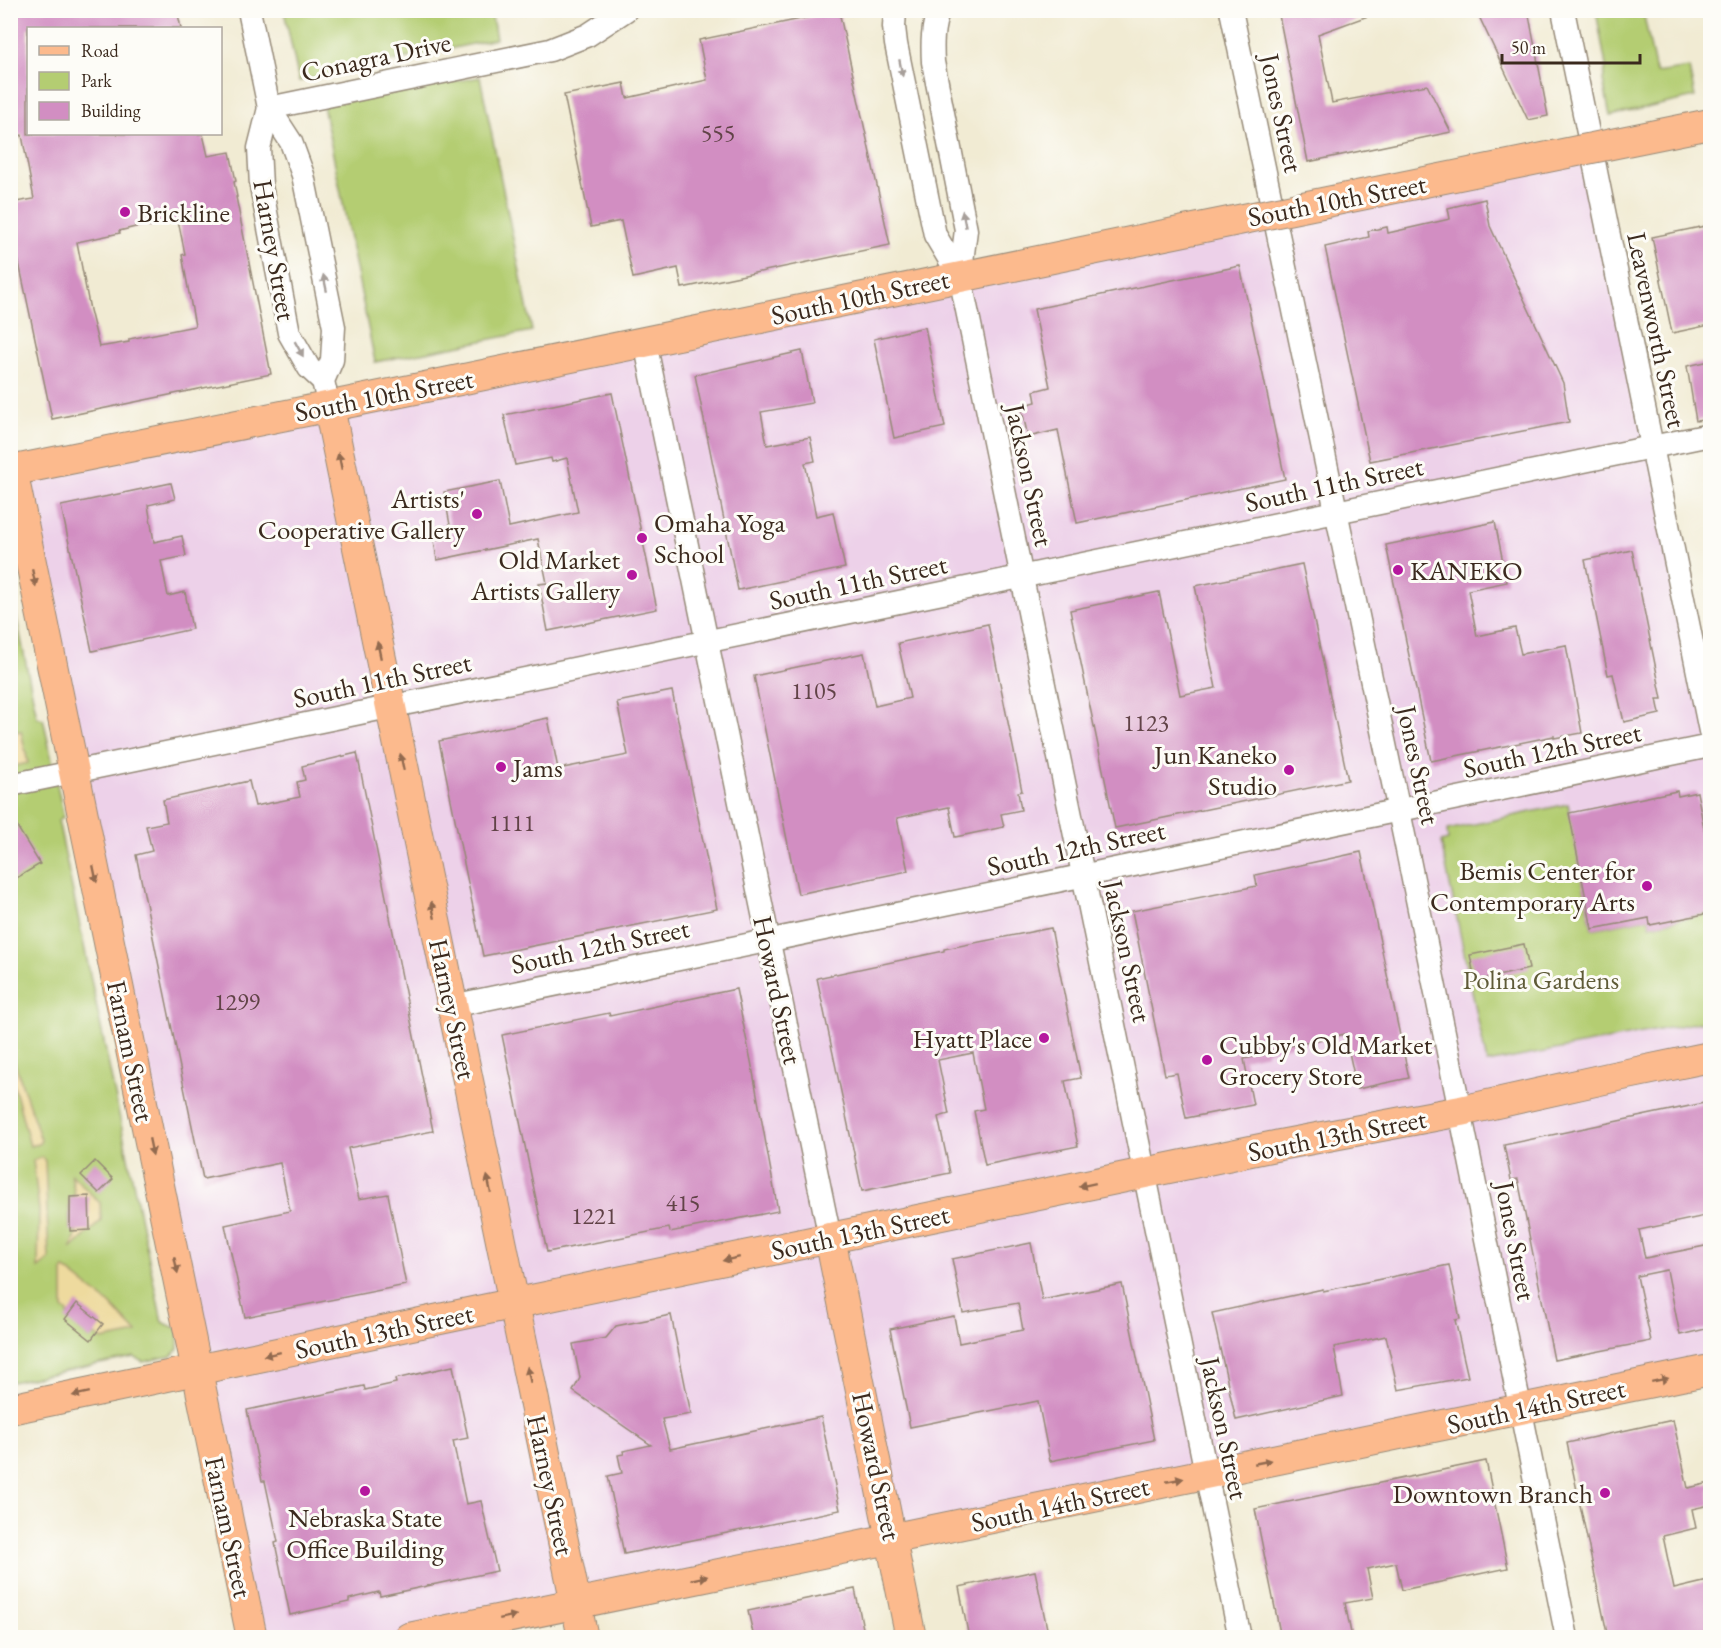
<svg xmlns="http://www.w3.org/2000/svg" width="1721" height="1648" viewBox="0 0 1721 1648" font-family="'EB Garamond',serif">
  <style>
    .built { fill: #edd1e9 }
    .green { fill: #b4cd72; stroke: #787c48; stroke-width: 1.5 }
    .sand { fill: #eeda9e; stroke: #94825e; stroke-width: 1.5 }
    .building { fill: #d28ec2; fill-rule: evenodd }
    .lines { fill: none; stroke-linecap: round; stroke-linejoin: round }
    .minor-casing { stroke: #968a78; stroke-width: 25 }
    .major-casing { stroke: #968a78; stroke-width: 32 }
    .minor { stroke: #fff; stroke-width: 22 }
    .major { stroke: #fcba8d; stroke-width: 30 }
    .major-bridge-casing { stroke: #968a78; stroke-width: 32; stroke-linecap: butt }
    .major-bridge { stroke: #fcba8d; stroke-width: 30 }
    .oneway { fill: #a79f9a }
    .oneway2 { fill: #926b50 }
    .poi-dot { fill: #b5179e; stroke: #fdfcf7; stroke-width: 2 }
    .labels { text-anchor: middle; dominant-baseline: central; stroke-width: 6; stroke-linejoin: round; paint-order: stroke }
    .number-label { font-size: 24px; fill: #614347 }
    .street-label { font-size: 27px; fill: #3b2a1e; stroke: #fdfcf7 }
    .poi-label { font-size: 27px; fill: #3b2a1e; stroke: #fdfcf7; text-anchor: end }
    .park-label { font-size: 27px; fill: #5f5b37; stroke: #fdfcf7 }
  </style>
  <rect width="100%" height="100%" fill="#fdfcf7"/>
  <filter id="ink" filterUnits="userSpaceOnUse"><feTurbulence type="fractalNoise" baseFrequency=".0167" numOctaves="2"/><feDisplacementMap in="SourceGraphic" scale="12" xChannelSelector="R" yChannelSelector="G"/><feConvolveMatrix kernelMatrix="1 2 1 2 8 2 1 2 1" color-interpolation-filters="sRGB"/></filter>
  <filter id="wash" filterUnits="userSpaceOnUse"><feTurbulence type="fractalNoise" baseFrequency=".008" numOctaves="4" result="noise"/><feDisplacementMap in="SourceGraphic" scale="24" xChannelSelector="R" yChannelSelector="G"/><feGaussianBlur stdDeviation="1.35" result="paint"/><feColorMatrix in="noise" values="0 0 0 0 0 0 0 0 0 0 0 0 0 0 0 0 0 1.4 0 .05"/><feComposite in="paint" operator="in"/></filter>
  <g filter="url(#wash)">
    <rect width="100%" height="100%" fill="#f1ebd3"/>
    <!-- built -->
    <polygon class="built" points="1592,152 1710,731 1710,1370 409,1637 252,1637 12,470"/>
    <!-- green -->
    <g class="green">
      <polygon points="284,11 491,11 496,39 299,81"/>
      <polygon points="1596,11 1643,11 1656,73 1689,68 1695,97 1610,116 1603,80 1606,66"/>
      <polygon points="480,77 532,331 375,362 323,105"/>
      <polygon points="10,586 37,717 43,719 44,722 63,814 63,817 58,820 162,1322 178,1329 178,1350 171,1356 143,1362 134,1357 11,1382"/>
      <polygon points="1568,804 1592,929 1649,918 1650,925 1710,913 1710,1020 1487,1063 1441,842 1448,840 1447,830"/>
    </g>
    <!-- sand -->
    <g class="sand">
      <polygon points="21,731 28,763 11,767 11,733"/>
      <polygon points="11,1052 41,1140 39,1144 30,1146 16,1093 11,1079"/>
      <polygon points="42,1157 45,1161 49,1260 38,1268 39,1210 33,1160"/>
      <polygon points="71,1174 100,1203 101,1221 71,1249 77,1233 70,1229 69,1199 75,1195"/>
      <polygon points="63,1269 65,1269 110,1304 137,1333 102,1340 97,1335 89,1338 68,1320 68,1313 63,1309"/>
    </g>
    <g id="blocks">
      <!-- building -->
      <g class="building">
        <path d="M10 10H177L181 28H28V134H203L208 156 230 152 236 181 234 182 237 197H236L271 374 52 419 10 220V203L34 199 22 135 10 137ZM178 220 185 254 182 255 195 326 129 339V342L99 347 90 310 77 242 120 233 119 231 148 224 149 227Z"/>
        <polygon points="1278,10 1379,10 1379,12 1318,34 1332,103 1427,85 1451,132 1308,162"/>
        <polygon points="1476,10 1528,10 1548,116 1528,120"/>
        <polygon points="839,11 890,245 682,288 678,268 633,278 621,221 591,227 564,95 624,83 627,98 707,80 699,40"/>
        <polygon points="1485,199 1490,226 1563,383 1569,422 1370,461 1325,247 1369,237 1368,231 1387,227 1388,233 1450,219 1448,208"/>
        <polygon points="1710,225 1710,325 1672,333 1652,237"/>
        <polygon points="1240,266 1285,479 1077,523 1058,430 1028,437 1021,406 1036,402 1034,391 1050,387 1034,309"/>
        <polygon points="925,327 945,427 894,438 874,339"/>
        <polygon points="802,351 812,403 761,412 767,445 810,437 815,461 805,463 816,516 833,512 845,568 738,590 695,375"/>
        <polygon points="1710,361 1710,419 1696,421 1687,366"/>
        <polygon points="612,393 657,609 548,631 539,584 547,583 538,539 437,560 434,540 452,536 444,492 500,481 509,527 578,512 567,458 552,462 551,458 515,465 504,415"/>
        <polygon points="171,483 175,499 148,505 154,542 182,536 186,556 161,561 168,596 185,592 192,629 92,651 61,506"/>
        <polygon points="1495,522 1507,582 1468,590 1477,636 1515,628 1521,654 1566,645 1582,733 1554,738 1554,736 1431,761 1386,545"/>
        <polygon points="1632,550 1662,699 1657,699 1660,714 1624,722 1613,674 1608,675 1585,560"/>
        <polygon points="1302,564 1348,780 1115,828 1070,610 1159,592 1180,695 1216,688 1195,586"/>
        <polygon points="988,624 1022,791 1018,792 1021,810 1001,814 1004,827 955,837 949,807 897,818 908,871 798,894 754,676 864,653 875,706 910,698 898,643"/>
        <polygon points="672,691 717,909 483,956 439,741 548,718 558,769 628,755 617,702"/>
        <polygon points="357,753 433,1131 348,1148 359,1199 388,1194 406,1285 245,1317 225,1225 290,1211 280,1163 203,1179 136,855 152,851 146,826 167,822 163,800 249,781 255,806 300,797 297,782 305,780 302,766"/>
        <polygon points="1677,791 1678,796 1697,792 1710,859 1710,913 1650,925 1649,918 1592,929 1569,813"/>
        <polygon points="10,815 40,864 10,882"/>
        <polygon points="1361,852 1409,1078 1357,1089 1345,1034 1267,1051 1267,1054 1244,1059 1253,1105 1186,1118 1177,1073 1165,1075 1132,911 1257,886 1255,875"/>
        <polygon points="1051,928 1081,1078 1065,1081 1078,1146 985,1165 974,1111 984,1109 973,1053 938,1060 949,1114 938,1117 950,1173 862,1191 817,978 944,951 944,949"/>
        <polygon points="1524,944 1529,969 1475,981 1470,955"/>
        <polygon points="736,989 751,1061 778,1211 670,1232 669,1228 547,1252 502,1035 609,1013 610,1016"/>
        <polygon points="1709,1102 1710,1110 1710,1215 1639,1230 1645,1258 1710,1245 1710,1328 1680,1335 1667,1270 1637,1276 1651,1341 1554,1360 1518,1179 1511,1180 1504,1145"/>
        <polygon points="95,1161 113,1179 99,1193 81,1175"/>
        <polygon points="89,1196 90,1230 70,1231 70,1197"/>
        <polygon points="1031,1243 1042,1300 1122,1284 1154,1440 1050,1461 1038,1401 910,1427 890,1329 954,1316 959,1343 1023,1330 1018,1303 963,1313 952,1259"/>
        <polygon points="1449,1265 1460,1319 1455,1320 1468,1377 1398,1390 1386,1336 1334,1347 1343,1396 1236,1420 1212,1313 1323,1289 1323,1291"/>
        <polygon points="77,1303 103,1324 91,1340 65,1319"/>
        <polygon points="671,1315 691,1414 662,1419 670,1449 821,1417 840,1510 624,1554 608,1476 622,1473 618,1455 624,1454 623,1451 651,1445 573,1391 580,1378 573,1344 606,1338 616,1326"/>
        <polygon points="453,1366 468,1438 453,1441 466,1504 481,1501 497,1571 380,1596 379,1592 349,1599 349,1602 290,1615 275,1543 278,1542 265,1481 262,1481 247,1410 364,1386 365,1390 396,1383 395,1379"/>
        <polygon points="1673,1420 1688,1488 1710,1483 1710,1505 1692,1509 1696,1528 1663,1536 1674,1589 1708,1581 1710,1593 1710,1638 1608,1638 1567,1443"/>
        <polygon points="1486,1461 1508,1568 1402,1590 1396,1563 1367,1569 1373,1598 1345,1603 1352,1638 1281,1638 1255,1509"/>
        <polygon points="1035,1571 1049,1638 969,1638 959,1587"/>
        <polygon points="855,1589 865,1638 754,1638 748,1611"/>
      </g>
    </g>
  </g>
  <g filter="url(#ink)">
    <use href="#blocks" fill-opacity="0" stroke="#968a78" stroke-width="1.5"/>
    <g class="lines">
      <!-- minor casing -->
      <g class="minor-casing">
        <g id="minor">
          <polyline points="249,10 269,108 291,142 303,175 334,327 332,360 323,381 329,407"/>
          <polyline points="895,10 894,27 896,44 935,235 960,277 968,315 1240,1638"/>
          <path d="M939 10C932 27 932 44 933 62L966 230 960 277"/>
          <polyline points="1231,10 1405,840 1567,1638"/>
          <polyline points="1563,10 1710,731"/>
          <polyline points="269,108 550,50 588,35 626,10"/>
          <polyline points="269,108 259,148 261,186 289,333 309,368 323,381"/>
          <polyline points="645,342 830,1238"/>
          <polyline points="10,785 1710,435"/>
          <polyline points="452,1006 1710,746"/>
        </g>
      </g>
      <!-- major casing -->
      <g class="major-casing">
        <g id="major">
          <polyline points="329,407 583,1638"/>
          <polyline points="12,470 252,1638"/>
          <polyline points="10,471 440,384 1150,238"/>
          <polyline points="830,1238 911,1638"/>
          <polyline points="10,1409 478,1311 1280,1145 1461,1111 1613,1077 1710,1057"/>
          <polyline points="409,1638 1710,1370"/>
        </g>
      </g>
      <!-- minor -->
      <use href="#minor" class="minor"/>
      <!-- major -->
      <use href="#major" class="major"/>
      <!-- major-bridge casing -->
      <g class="major-bridge-casing">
        <polyline id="major-bridge" points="1150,238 1710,124"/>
      </g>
      <!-- major-bridge -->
      <use href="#major-bridge" class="major-bridge"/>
    </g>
    <!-- one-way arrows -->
    <defs><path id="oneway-solid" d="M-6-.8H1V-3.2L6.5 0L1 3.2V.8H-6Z" transform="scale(1.5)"/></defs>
    <g class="oneway">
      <use href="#oneway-solid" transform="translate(901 68) rotate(79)"/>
      <use href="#oneway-solid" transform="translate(964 219) rotate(-101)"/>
      <use href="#oneway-solid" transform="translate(325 283) rotate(-102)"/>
      <use href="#oneway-solid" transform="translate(299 349) rotate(61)"/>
    </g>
    <g class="oneway2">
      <use href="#oneway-solid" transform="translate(340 461) rotate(-102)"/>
      <use href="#oneway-solid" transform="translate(34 578) rotate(78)"/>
      <use href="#oneway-solid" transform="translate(379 650) rotate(-102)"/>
      <use href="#oneway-solid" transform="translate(402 762) rotate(-102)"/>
      <use href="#oneway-solid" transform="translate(95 874) rotate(78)"/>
      <use href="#oneway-solid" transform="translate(433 910) rotate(-102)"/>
      <use href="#oneway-solid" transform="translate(151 1147) rotate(78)"/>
      <use href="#oneway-solid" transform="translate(489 1184) rotate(-102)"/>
      <use href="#oneway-solid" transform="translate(1087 1185) rotate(168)"/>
      <use href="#oneway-solid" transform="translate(731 1259) rotate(168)"/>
      <use href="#oneway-solid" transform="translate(176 1265) rotate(78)"/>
      <use href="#oneway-solid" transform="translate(272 1354) rotate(168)"/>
      <use href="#oneway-solid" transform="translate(529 1375) rotate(-102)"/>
      <use href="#oneway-solid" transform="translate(1660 1380) rotate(-12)"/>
      <use href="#oneway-solid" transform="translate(81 1394) rotate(168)"/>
      <use href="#oneway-solid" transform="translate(1263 1462) rotate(-11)"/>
      <use href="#oneway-solid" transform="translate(1175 1480) rotate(-11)"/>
      <use href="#oneway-solid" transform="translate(699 1578) rotate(-12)"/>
      <use href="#oneway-solid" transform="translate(508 1617) rotate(-12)"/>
    </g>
  </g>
  <!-- markers -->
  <g class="poi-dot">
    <circle cx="125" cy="212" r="6"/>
    <circle cx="477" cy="514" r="6"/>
    <circle cx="642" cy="538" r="6"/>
    <circle cx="1398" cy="570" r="6"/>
    <circle cx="632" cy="575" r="6"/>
    <circle cx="501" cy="767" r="6"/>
    <circle cx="1289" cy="770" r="6"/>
    <circle cx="1647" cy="886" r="6"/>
    <circle cx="1044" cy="1038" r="6"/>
    <circle cx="1207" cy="1060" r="6"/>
    <circle cx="365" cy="1491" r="6"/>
    <circle cx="1605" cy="1493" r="6"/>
  </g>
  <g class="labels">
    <!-- number labels -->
    <g class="number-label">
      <text x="718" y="132">555</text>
      <text x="814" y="690">1105</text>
      <text x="1146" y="722">1123</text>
      <text x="512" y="822">1111</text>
      <text x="237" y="1001">1299</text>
      <text x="683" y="1202">415</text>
      <text x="594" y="1215">1221</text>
    </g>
    <!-- street labels -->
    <g class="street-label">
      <text transform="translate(376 57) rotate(-12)">Conagra Drive</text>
      <text transform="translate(1282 113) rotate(78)">Jones Street</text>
      <text transform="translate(1337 200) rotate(-11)">South 10th Street</text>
      <text transform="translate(275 250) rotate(80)">Harney Street</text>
      <text transform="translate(860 297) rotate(-12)">South 10th Street</text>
      <text transform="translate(1657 330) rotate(78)">Leavenworth Street</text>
      <text transform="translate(384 395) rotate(-11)">South 10th Street</text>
      <text transform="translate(1030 475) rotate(78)">Jackson Street</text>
      <text transform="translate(1334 484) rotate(-12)">South 11th Street</text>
      <text transform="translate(858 582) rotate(-12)">South 11th Street</text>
      <text transform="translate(382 680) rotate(-12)">South 11th Street</text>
      <text transform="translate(1552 750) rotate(-12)">South 12th Street</text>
      <text transform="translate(1419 765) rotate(78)">Jones Street</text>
      <text transform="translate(1076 848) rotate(-12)">South 12th Street</text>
      <text transform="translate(600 946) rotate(-12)">South 12th Street</text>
      <text transform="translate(1128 951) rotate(78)">Jackson Street</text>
      <text transform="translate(778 990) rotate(78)">Howard Street</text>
      <text transform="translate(453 1009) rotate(78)">Harney Street</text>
      <text transform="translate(131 1051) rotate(78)">Farnam Street</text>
      <text transform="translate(1337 1135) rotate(-11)">South 13th Street</text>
      <text transform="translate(860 1232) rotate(-12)">South 13th Street</text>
      <text transform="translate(1516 1241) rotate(79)">Jones Street</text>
      <text transform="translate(384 1331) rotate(-12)">South 13th Street</text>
      <text transform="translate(1536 1406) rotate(-12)">South 14th Street</text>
      <text transform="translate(1225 1428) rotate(78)">Jackson Street</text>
      <text transform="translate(877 1466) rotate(78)">Howard Street</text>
      <text transform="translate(551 1485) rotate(78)">Harney Street</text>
      <text transform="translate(1060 1504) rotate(-12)">South 14th Street</text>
      <text transform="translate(229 1527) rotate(78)">Farnam Street</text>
    </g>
    <!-- poi labels -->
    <g class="poi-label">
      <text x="137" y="212" text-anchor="start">Brickline</text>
      <text x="465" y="498">Artists'<tspan x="465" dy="31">Cooperative Gallery</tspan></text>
      <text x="654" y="522" text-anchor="start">Omaha Yoga<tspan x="654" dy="31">School</tspan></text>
      <text x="620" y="559">Old Market<tspan x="620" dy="31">Artists Gallery</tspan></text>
      <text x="1410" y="570" text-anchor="start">KANEKO</text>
      <text x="1277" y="754">Jun Kaneko<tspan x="1277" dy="31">Studio</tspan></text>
      <text x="513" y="767" text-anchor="start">Jams</text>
      <text x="1635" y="870">Bemis Center for<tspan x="1635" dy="31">Contemporary Arts</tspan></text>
      <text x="1032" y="1038">Hyatt Place</text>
      <text x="1219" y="1044" text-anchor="start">Cubby's Old Market<tspan x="1219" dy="31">Grocery Store</tspan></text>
      <text x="1593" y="1493">Downtown Branch</text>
      <text x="365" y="1517" text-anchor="middle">Nebraska State<tspan x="365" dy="31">Office Building</tspan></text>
    </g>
    <!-- park labels -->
    <g class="park-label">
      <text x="1541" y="979">Polina Gardens</text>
    </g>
  </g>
  <!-- margin -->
  <rect width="1721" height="1648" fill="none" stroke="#fdfcf7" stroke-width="36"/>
  <!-- legend -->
  <rect x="27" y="27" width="195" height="108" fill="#fdfcf7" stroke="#afa8a0" stroke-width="1.5"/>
  <rect x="39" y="46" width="30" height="9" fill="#fcba8d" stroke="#afa8a0" stroke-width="1.5"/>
  <text x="81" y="57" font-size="18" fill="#3b2a1e">Road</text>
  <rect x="39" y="72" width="30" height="18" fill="#b4cd72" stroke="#afa8a0" stroke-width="1.5"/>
  <text x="81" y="87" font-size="18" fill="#3b2a1e">Park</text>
  <rect x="39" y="102" width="30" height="18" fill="#d28ec2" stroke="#afa8a0" stroke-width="1.5"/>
  <text x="81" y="117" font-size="18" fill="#3b2a1e">Building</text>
  <!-- scale -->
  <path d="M1502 54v9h138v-9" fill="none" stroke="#3b2a1e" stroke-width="3"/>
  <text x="1511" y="54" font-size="18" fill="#3b2a1e" stroke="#fdfcf7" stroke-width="4.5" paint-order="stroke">50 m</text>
</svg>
